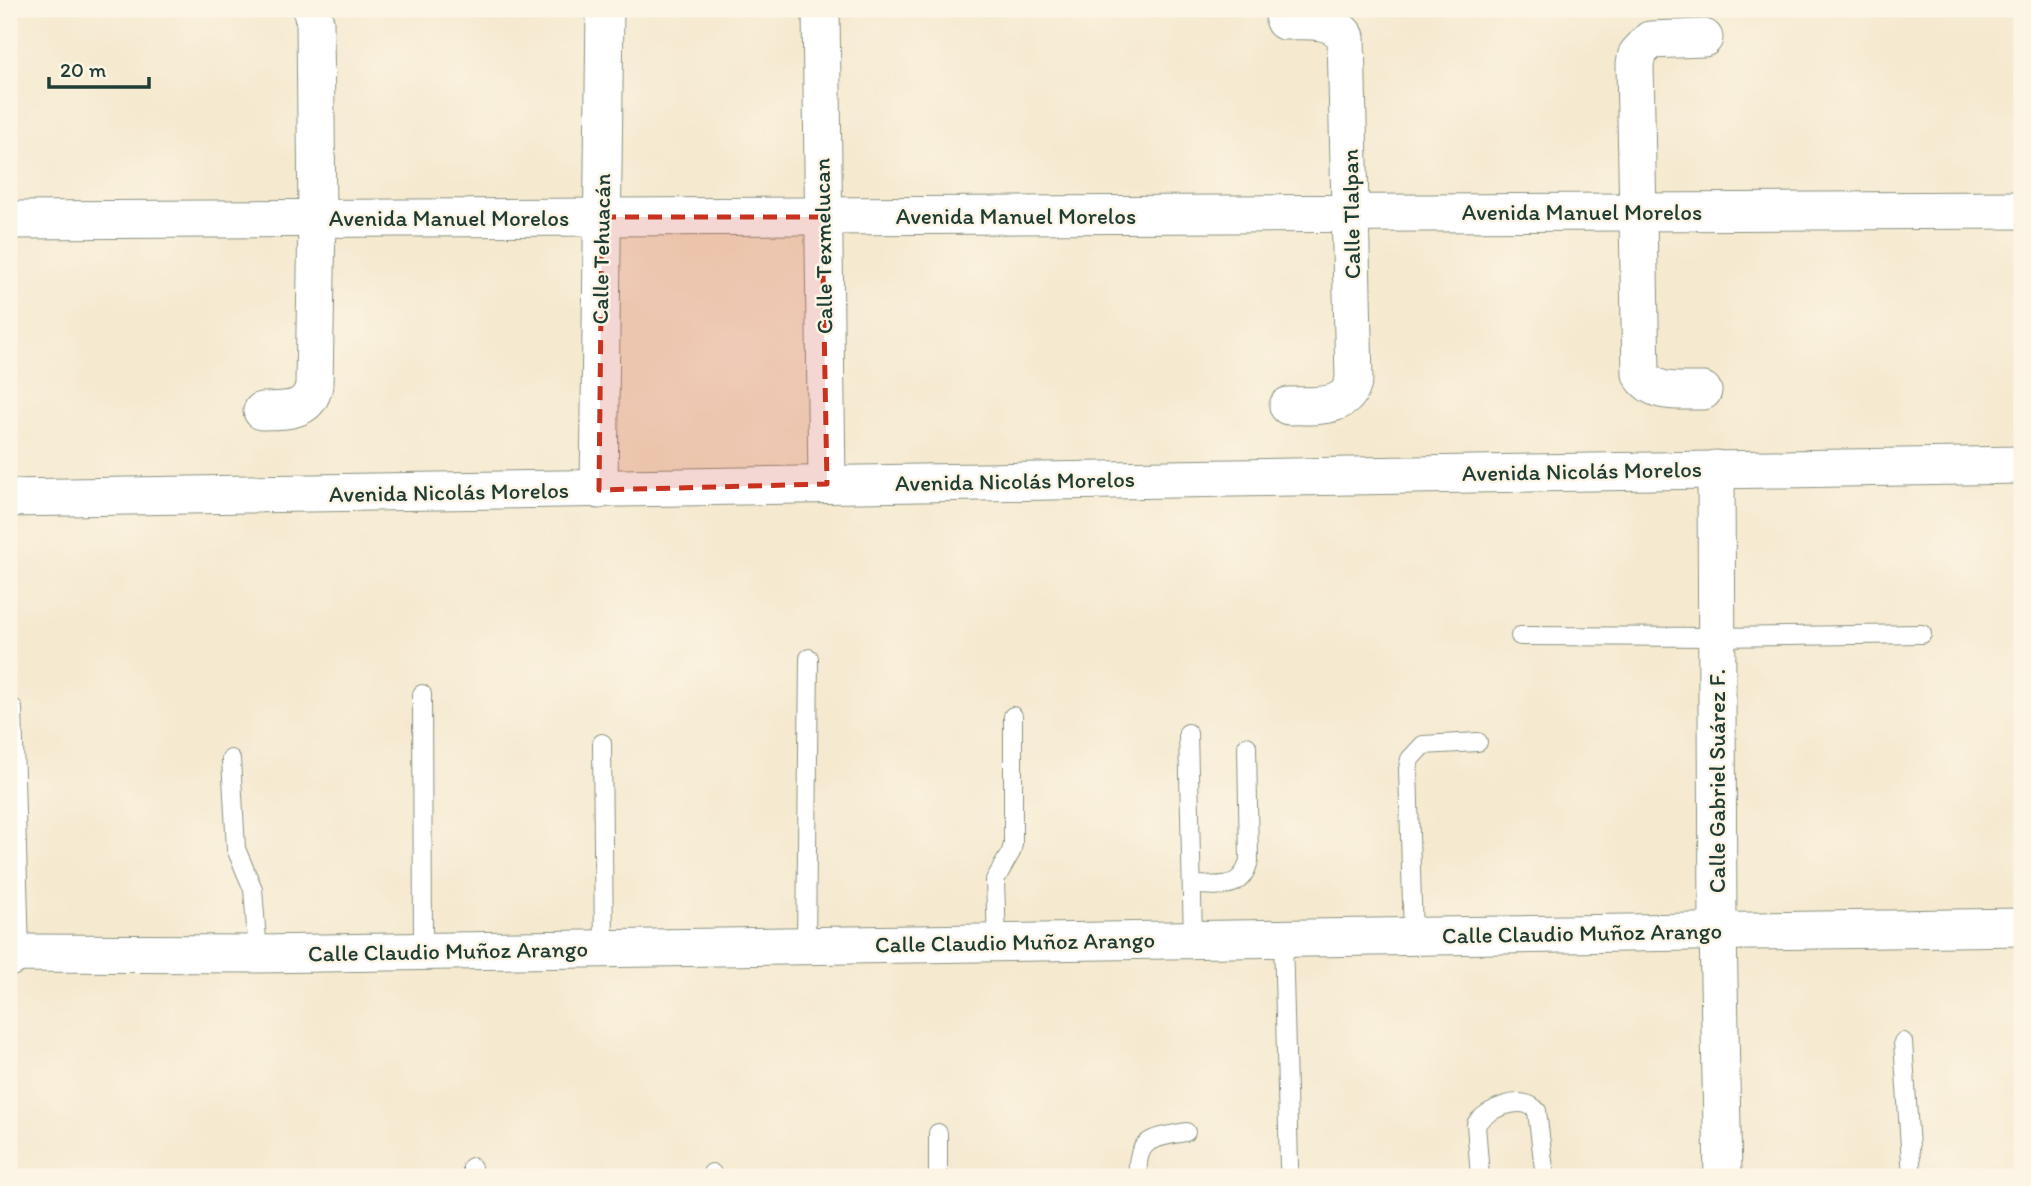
<svg xmlns="http://www.w3.org/2000/svg" width="2031" height="1186" viewBox="0 0 2031 1186" font-family="Itim,sans-serif">
  <style>
    .lines { fill: none; stroke-linecap: round; stroke-linejoin: round }
    .service-casing { stroke: #8a9382; stroke-width: 20 }
    .minor-casing { stroke: #8a9382; stroke-width: 39 }
    .service { stroke: #fff; stroke-width: 18 }
    .minor { stroke: #fff; stroke-width: 37 }
    .marked { fill: #c8321e; fill-opacity: 0.2; stroke: #c8321e; stroke-width: 5; stroke-dasharray: 14 9; stroke-linejoin: round }
    .labels { text-anchor: middle; dominant-baseline: central; stroke-width: 5; stroke-linejoin: round; paint-order: stroke }
    .street-label { font-size: 23px; fill: #1f3d34; stroke: #fcf5e5 }
  </style>
  <rect width="100%" height="100%" fill="#fcf5e5"/>
  <filter id="ink" filterUnits="userSpaceOnUse"><feTurbulence type="fractalNoise" baseFrequency=".0143" numOctaves="2"/><feDisplacementMap in="SourceGraphic" scale="14" xChannelSelector="R" yChannelSelector="G"/><feConvolveMatrix kernelMatrix="1 2 1 2 8 2 1 2 1" color-interpolation-filters="sRGB"/></filter>
  <filter id="wash" filterUnits="userSpaceOnUse"><feTurbulence type="fractalNoise" baseFrequency=".00686" numOctaves="4" result="noise"/><feDisplacementMap in="SourceGraphic" scale="28" xChannelSelector="R" yChannelSelector="G"/><feGaussianBlur stdDeviation="1.57" result="paint"/><feColorMatrix in="noise" values="0 0 0 0 0 0 0 0 0 0 0 0 0 0 0 0 0 1.4 0 .05"/><feComposite in="paint" operator="in"/></filter>
  <g filter="url(#wash)">
    <rect width="100%" height="100%" fill="#f5e9cf"/>
  </g>
  <g filter="url(#ink)">
    <g class="lines">
      <!-- service casing -->
      <g class="service-casing">
        <g id="service">
          <polyline points="1520,636 1716,637 1922,634"/>
          <polyline points="422,694 423,951"/>
          <polyline points="13,708 20,953"/>
          <polyline points="1188,733 1193,939"/>
          <polyline points="602,743 604,948"/>
          <polyline points="231,759 236,849 253,889 258,954"/>
          <path d="M1192 885C1218 885 1242 892 1249 860L1247 746"/>
          <polyline points="1413,936 1408,769 1410,759 1423,745 1478,742"/>
          <polyline points="1283,938 1289,1166"/>
          <polyline points="997,943 995,880 1011,852 1013,844 1013,716"/>
          <polyline points="806,945 809,658"/>
          <polyline points="1903,1042 1912,1177"/>
          <polyline points="938,1133 938,1177"/>
          <polyline points="472,1177 472,1167"/>
          <polyline points="712,1177 712,1173"/>
          <path d="M1138 1177C1135 1138 1153 1138 1186 1132"/>
          <path d="M1480 1177 1476 1124C1487 1109 1523 1093 1537 1111L1545 1177"/>
        </g>
      </g>
      <!-- minor casing -->
      <g class="minor-casing">
        <g id="minor">
          <polyline points="821,9 827,484"/>
          <path d="M1284 21C1307 21 1332 17 1346 37L1354 379C1348 411 1314 405 1288 406"/>
          <polyline points="9,220 2022,210"/>
          <path d="M1703 391C1681 390 1654 396 1641 374L1635 64 1637 54 1650 40 1704 38"/>
          <path d="M262 411C285 410 309 413 314 385L317 218 315 22 311 9"/>
          <polyline points="1716,469 1718,931 1723,1177"/>
          <polyline points="599,490 605,9"/>
          <polyline points="9,498 2022,465"/>
          <polyline points="9,958 20,953 258,954 2022,927"/>
        </g>
      </g>
      <!-- service -->
      <use href="#service" class="service"/>
      <!-- minor -->
      <use href="#minor" class="minor"/>
    </g>
  </g>
  <!-- marked area -->
  <path class="marked" d="M602 217H822L827 484 599 490Z"/>
  <g class="labels">
    <!-- street labels -->
    <g class="street-label">
      <text x="1582" y="212">Avenida Manuel Morelos</text>
      <text transform="translate(1351 214) rotate(-91)">Calle Tlalpan</text>
      <text x="1016" y="216">Avenida Manuel Morelos</text>
      <text x="449" y="218">Avenida Manuel Morelos</text>
      <text transform="translate(823 246) rotate(-91)">Calle Texmelucan</text>
      <text transform="translate(601 249) rotate(-89)">Calle Tehuacán</text>
      <text transform="translate(1582 471) rotate(-1)">Avenida Nicolás Morelos</text>
      <text transform="translate(1015 481) rotate(-1)">Avenida Nicolás Morelos</text>
      <text transform="translate(449 492) rotate(-1)">Avenida Nicolás Morelos</text>
      <text transform="translate(1717 781) rotate(-90)">Calle Gabriel Suárez F.</text>
      <text transform="translate(1582 933) rotate(-1)">Calle Claudio Muñoz Arango</text>
      <text transform="translate(1015 942) rotate(-1)">Calle Claudio Muñoz Arango</text>
      <text transform="translate(448 951) rotate(-1)">Calle Claudio Muñoz Arango</text>
    </g>
  </g>
  <!-- margin -->
  <rect width="2031" height="1186" fill="none" stroke="#fcf5e5" stroke-width="35"/>
  <!-- scale -->
  <path d="M49 77v10h100v-10" fill="none" stroke="#1f3d34" stroke-width="3.5"/>
  <text x="60" y="77" font-size="21" fill="#1f3d34" stroke="#fcf5e5" stroke-width="5" paint-order="stroke">20 m</text>
</svg>
